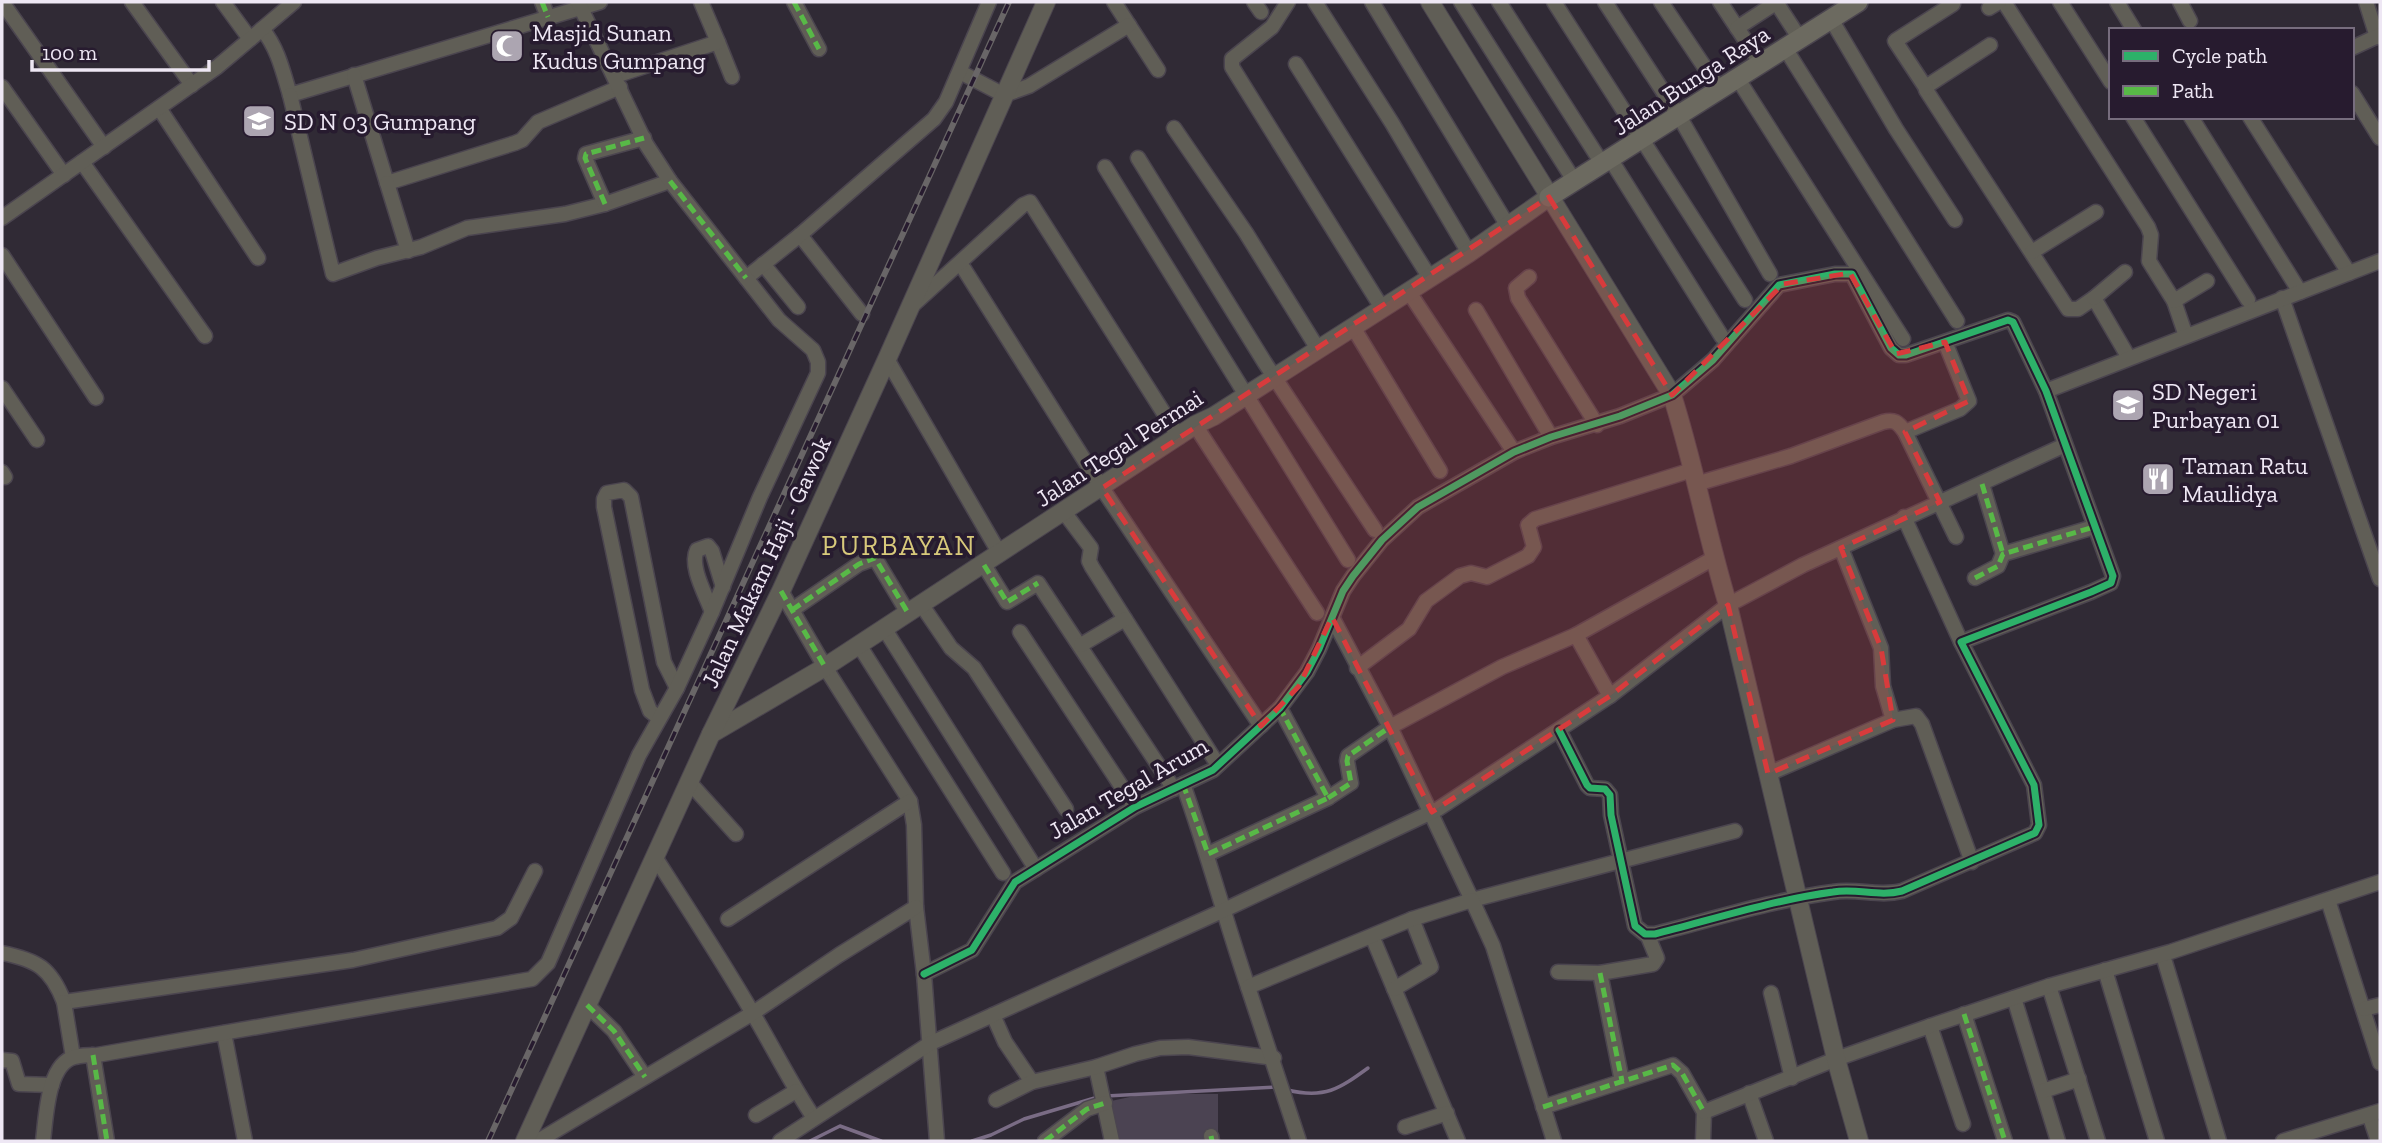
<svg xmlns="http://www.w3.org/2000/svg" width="2382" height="1143" viewBox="0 0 2382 1143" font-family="'Zilla Slab',serif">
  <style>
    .green { fill: #4b4352 }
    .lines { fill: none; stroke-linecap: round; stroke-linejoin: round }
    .stream { stroke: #7a6c85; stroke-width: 3.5 }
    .minor-casing { stroke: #4b454f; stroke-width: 17 }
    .tertiary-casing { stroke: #4b454f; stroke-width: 20 }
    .secondary-casing { stroke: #4b454f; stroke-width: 22 }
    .minor { stroke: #605e56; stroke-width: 14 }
    .tertiary { stroke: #605e56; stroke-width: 18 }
    .secondary { stroke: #6c6a60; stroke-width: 19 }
    .rail-casing { stroke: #696667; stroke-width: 6 }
    .rail { stroke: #271b2f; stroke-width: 3.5; stroke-dasharray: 10; stroke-linecap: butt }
    .quiet { stroke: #58b947; stroke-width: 5; stroke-dasharray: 10 5; stroke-linecap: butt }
    .cycleway-casing { stroke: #271b2f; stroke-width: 11 }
    .cycleway { stroke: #2db169; stroke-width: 7 }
    .marked { fill: #d83b3c; fill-opacity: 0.2; stroke: #d83b3c; stroke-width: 5; stroke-dasharray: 14 9; stroke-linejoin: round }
    .labels { text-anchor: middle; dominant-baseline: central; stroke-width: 7; stroke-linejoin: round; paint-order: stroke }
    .poi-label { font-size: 24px; fill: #eee7f4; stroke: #271b2f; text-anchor: start }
    .street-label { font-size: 24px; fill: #eee7f4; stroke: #271b2f }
    .quarter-label { font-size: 28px; letter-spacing: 2px; fill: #d8c97b; stroke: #271b2f }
  </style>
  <rect width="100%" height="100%" fill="#302a35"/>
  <!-- green -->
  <polygon class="green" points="1144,1094 1218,1094 1218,1131 1208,1133 1208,1140 1119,1141 1111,1101"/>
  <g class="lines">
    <!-- stream -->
    <g class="stream">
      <path d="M1287 1090C1325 1099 1339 1089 1368 1068"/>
      <polyline points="1106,1096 1276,1087"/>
      <polyline points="810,1141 840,1126 881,1141"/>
      <polyline points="972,1141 991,1135 1024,1119 1098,1097"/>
    </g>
    <!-- minor casing -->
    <g class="minor-casing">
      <g id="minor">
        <polyline points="2,2 104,147"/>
        <polyline points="132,2 192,85"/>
        <polyline points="223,2 250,39"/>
        <polyline points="542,2 548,17"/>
        <polyline points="794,2 819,49"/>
        <polyline points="1114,2 1158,70"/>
        <polyline points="1254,2 1261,12"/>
        <polyline points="1288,2 1272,27 1232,59 1232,67 1382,308"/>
        <polyline points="1315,2 1392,123 1469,253"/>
        <polyline points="1372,2 1508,226"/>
        <polyline points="1461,2 1575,182"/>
        <polyline points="1499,2 1603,165"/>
        <polyline points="1554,2 1745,300"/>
        <polyline points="1605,2 1679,116 1770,274"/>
        <polyline points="1661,2 1720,90"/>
        <polyline points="1720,2 1761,64"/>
        <polyline points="1776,2 1800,39"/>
        <polyline points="2004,2 2148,227 2151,235 2149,261 2174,301 2186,336"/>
        <polyline points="2060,2 2111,82"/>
        <polyline points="2117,2 2134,30"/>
        <polyline points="2180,2 2190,21"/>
        <polyline points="2366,2 2377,37"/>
        <polyline points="1989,8 1999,2"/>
        <polyline points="1831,19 1896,129 1955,220"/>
        <polyline points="1737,28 1777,2"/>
        <path d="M262 29C278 48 283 72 290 95L600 2"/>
        <polyline points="718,42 732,77"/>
        <polyline points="1990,45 1927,86 1926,90 2068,309 2078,309 2094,298 2129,358"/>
        <polyline points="1785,48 1957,321"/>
        <polyline points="2352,48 2380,35"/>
        <polyline points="1296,64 1430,278"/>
        <polyline points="960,72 1004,95 1029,86 1129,25"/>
        <polyline points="354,75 387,183 515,143 522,140 538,122 620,87"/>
        <polyline points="615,76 718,42 701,2"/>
        <polyline points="1738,79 1903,339"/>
        <polyline points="2,87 64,175"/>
        <polyline points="1926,88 1895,41 1953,4"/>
        <polyline points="2352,93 2380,138"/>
        <polyline points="290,95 333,274 377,258 421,247 467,228 565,214 605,204 670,181"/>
        <polyline points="159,108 258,258"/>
        <polyline points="2133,117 2248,300"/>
        <polyline points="2191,117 2300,292"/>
        <polyline points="2250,117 2349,273"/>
        <polyline points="1174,128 1246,233 1318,349"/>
        <polyline points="1138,158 1265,363 1375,530"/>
        <polyline points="1611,160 1722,337"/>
        <polyline points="82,162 205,336"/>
        <polyline points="1105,167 1348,560"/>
        <polyline points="387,183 408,251"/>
        <polyline points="605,204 585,158 586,154 644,138"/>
        <polyline points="2,218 217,67 294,2"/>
        <polyline points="800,235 862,314"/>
        <polyline points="2032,252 2096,212"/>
        <polyline points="2,255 96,398"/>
        <polyline points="763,264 798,307"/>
        <polyline points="964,269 1102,488 1261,726"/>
        <polyline points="1529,277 1516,288 1518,298 1597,425"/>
        <polyline points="746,278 800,235 934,119 946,102 989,2"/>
        <polyline points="1409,292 1514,452"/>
        <polyline points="2094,298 2125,272"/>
        <polyline points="2282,298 2380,579"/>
        <polyline points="2174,301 2207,281"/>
        <polyline points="914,304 1023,205 1030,202 1179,437"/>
        <polyline points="1476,310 1551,437"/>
        <polyline points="1353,327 1440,471"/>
        <polyline points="887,359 1000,554"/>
        <polyline points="2,388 37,440"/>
        <polyline points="2046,391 2380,261"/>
        <polyline points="1195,425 1317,613"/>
        <polyline points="1905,432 1960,409 1969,401 1945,342"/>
        <polyline points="2,472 5,477"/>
        <path d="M1696 484 1791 456 1883 422C1894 419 1898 422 1905 432L1956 537"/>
        <polyline points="1982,484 2003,554"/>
        <polyline points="1064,512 1091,548 1089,561 1092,567 1218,765"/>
        <polyline points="1904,517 1961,642"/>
        <polyline points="1841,548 1881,648 1883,686 1893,720"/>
        <polyline points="984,565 1007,602 1038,583 1174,789"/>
        <polyline points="1975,578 1998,566 2003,554 2094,527"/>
        <polyline points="781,591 825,667 910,801 914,825 916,907 924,974 937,1141"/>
        <polyline points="921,604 951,648 974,668 1066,809"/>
        <polyline points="792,610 859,564 875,558 908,613"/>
        <path d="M712 612C706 595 689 566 697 550L708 546 712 551 723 587"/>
        <polyline points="1332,617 1390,727 1502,667 1576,635 1714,558"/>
        <polyline points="884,628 1036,869"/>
        <polyline points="1020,632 1135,807"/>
        <polyline points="1576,635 1610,696"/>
        <polyline points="859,645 1003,873"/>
        <polyline points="1081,645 1125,619"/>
        <polyline points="1357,668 1409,629 1426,601 1460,576 1471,573 1487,577 1528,556 1534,547 1528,525 1535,519 1692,470"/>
        <polyline points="659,718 650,711 642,690 604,507 604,499 607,493 624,490 631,497 664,662 677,688"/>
        <polyline points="1768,774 1893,720 1916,716 1922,724 1972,862"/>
        <polyline points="690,783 736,834"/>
        <path d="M1183 784C1207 851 1225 919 1248 987"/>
        <polyline points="1328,798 1351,783 1347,761 1348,756 1390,727 1472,900 1735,831"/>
        <polyline points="1208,854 1328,798 1280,708"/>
        <path d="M655 857C688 908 721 959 752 1012 773 1047 791 1084 814 1118"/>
        <polyline points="2328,900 2380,1063"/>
        <polyline points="728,919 910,801"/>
        <polyline points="1372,936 1458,1141"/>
        <path d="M2 953C37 960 51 968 64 1002L353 960 497 928 511 918 535 871"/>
        <polyline points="2165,962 2219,1141"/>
        <polyline points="2105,970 2157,1141"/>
        <polyline points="1558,972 1600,973 1653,964 1657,958 1647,934"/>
        <polyline points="1600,973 1622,1081"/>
        <path d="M924 974 972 950 1015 882 1135 807 1213 770 1280 708 1307 672 1319 649 1343 591 1353 576 1382 540 1418 507 1514 452 1551 437 1620 416 1672 395 1713 360 1779 285 1835 274H1852L1891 348 1899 355H1906L2008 320 2013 322 2046 391 2113 576 2111 583 2091 592 1961 642 2034 785 2039 825 2035 833 1902 891C1879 897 1857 888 1833 892 1773 900 1714 919 1655 934H1645L1635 926 1611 815 1610 795 1605 789 1590 788 1587 785 1559 730"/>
        <polyline points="2049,986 2098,1141"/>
        <polyline points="1394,989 1431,967 1412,919"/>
        <polyline points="1771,993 1792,1078"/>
        <polyline points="2014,998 2058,1141"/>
        <polyline points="64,1002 73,1057"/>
        <polyline points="587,1005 614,1031 645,1077"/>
        <polyline points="2364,1009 2380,1005"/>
        <polyline points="1964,1014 2005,1141"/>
        <polyline points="993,1015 1005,1042 1032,1082"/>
        <polyline points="1930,1026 1963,1124"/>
        <polyline points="224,1033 245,1141"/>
        <polyline points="93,1055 107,1141"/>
        <polyline points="2,1060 12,1061 19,1084 52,1085"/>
        <polyline points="1096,1067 1112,1141"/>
        <polyline points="2043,1091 2079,1079"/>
        <polyline points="1749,1093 1766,1141"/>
        <polyline points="996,1100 1032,1082 1096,1067 1135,1054 1160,1048 1188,1047 1274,1058"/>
        <polyline points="1543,1107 1673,1065 1682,1073 1704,1112 1703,1141"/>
        <polyline points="1704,1112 1836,1059 1930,1026 2049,986 2170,952 2380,882"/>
        <polyline points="756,1115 796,1091"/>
        <polyline points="2371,1120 2378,1141"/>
        <polyline points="1405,1127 1447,1113"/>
        <polyline points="1211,1136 1212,1141"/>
        <path d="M43 1141C46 1119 47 1063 75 1057 82 1055 90 1055 97 1055L532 979 548 963 639 755 677 688 712 612 760 497 818 373V362L813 350 779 320 670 181 646 144 578 2"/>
        <polyline points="538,1141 753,1013 839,955 916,907"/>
        <polyline points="780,1141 929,1044 1222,911 1438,809 1610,696 1728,605 1803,565 2065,445"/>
        <polyline points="1045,1141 1087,1109 1105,1103"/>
        <polyline points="1299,1141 1248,987 1412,919 1472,900 1493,946 1554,1141"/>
        <polyline points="2283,1141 2380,1111"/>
      </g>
    </g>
    <!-- tertiary casing -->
    <g class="tertiary-casing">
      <g id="tertiary">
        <path d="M1430 2 1672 395C1694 464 1707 536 1728 605L1836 1059 1859 1141"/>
        <polyline points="711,734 825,667 1195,425 1214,416 1469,253 1549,197"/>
        <polyline points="525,1141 711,734 781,591 887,359 1046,2"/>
      </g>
    </g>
    <!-- secondary casing -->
    <g class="secondary-casing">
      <polyline id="secondary" points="1549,197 1858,2"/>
    </g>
    <!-- minor -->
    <use href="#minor" class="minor"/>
    <!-- tertiary -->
    <use href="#tertiary" class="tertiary"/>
    <!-- secondary -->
    <use href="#secondary" class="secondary"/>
    <!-- rail casing -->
    <g class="rail-casing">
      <polyline id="rail" points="488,1141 1009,2"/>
    </g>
    <!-- rail -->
    <use href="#rail" class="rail"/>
    <!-- quiet -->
    <g class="quiet">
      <polyline points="542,2 548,17"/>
      <polyline points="794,2 819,49"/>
      <polyline points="670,181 746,278"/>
      <polyline points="605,204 585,158 586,154 644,138"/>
      <polyline points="1982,484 2003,554"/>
      <polyline points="984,565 1007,602 1038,583"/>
      <polyline points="1975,578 1998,566 2003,554 2094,527"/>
      <polyline points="781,591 825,667"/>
      <polyline points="792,610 859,564 875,558 908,613"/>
      <polyline points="1183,784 1208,854 1328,798 1280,708"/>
      <polyline points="1328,798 1351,783 1347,761 1348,756 1390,727"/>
      <polyline points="1600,973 1622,1081"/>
      <polyline points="587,1005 614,1031 645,1077"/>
      <polyline points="1964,1014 2005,1141"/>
      <polyline points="93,1055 107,1141"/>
      <polyline points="1543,1107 1673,1065 1682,1073 1704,1112"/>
      <polyline points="1211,1136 1212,1141"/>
      <polyline points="1045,1141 1087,1109 1105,1103"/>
    </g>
    <!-- cycleway casing -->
    <g class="cycleway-casing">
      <path id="cycleway" d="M924 974 972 950 1015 882 1135 807 1213 770 1280 708 1307 672 1319 649 1343 591 1353 576 1382 540 1418 507 1514 452 1551 437 1620 416 1672 395 1713 360 1779 285 1835 274H1852L1891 348 1899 355H1906L2008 320 2013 322 2046 391 2113 576 2111 583 2091 592 1961 642 2034 785 2039 825 2035 833 1902 891C1879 897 1857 888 1833 892 1773 900 1714 919 1655 934H1645L1635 926 1611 815 1610 795 1605 789 1590 788 1587 785 1559 730"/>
    </g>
    <!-- cycleway -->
    <use href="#cycleway" class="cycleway"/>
  </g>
  <!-- marked area -->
  <path class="marked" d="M1549 197 1672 395 1783 284 1850 273 1896 354 1945 342 1969 401 1905 432 1940 502 1841 548 1881 648 1893 720 1768 774 1728 605 1610 696 1432 812 1332 617 1299 686 1261 726 1102 488Z"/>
  <!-- icons -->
  <defs>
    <g id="mosque-square" transform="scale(1.75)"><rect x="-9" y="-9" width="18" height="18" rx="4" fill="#aca5b1" stroke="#271b2f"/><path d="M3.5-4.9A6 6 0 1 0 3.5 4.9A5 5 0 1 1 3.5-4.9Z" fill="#fff"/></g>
    <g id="school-square" transform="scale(1.75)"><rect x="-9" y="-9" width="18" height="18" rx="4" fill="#aca5b1" stroke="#271b2f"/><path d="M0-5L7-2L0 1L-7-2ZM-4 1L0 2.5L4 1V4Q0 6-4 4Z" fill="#fff"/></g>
    <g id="restaurant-square" transform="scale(1.75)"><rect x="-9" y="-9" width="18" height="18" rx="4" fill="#aca5b1" stroke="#271b2f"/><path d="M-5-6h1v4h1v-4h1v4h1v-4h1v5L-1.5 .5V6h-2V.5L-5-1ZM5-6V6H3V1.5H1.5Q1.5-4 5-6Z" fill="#fff"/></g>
  </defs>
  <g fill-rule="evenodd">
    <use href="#mosque-square" x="507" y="46"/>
    <use href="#school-square" x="259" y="121"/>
    <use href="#school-square" x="2128" y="405"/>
    <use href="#restaurant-square" x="2158" y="479"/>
  </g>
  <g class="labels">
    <!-- poi labels -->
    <g class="poi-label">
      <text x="532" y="32">Masjid Sunan<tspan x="532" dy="28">Kudus Gumpang</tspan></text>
      <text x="284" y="121">SD N 03 Gumpang</text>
      <text x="2152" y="391">SD Negeri<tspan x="2152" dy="28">Purbayan 01</tspan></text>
      <text x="2182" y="465">Taman Ratu<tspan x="2182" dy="28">Maulidya</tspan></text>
    </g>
    <!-- street labels -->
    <g class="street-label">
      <text transform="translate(1691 80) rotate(-33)">Jalan Bunga Raya</text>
      <text transform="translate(1119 448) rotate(-33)">Jalan Tegal Permai</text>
      <text transform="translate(766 562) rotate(-65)">Jalan Makam Haji - Gawok</text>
      <text transform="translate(1128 788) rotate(-30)">Jalan Tegal Arum</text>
    </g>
    <!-- quarter labels -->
    <g class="quarter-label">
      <text x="899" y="545">PURBAYAN</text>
    </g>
  </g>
  <!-- border -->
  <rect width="2382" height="1143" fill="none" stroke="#eee7f4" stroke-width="7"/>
  <!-- legend -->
  <rect x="2109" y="28" width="245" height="91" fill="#271b2f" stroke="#776d7e" stroke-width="2"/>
  <rect x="2123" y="51" width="35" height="10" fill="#2db169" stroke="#776d7e" stroke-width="2"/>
  <text x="2172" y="63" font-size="21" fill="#eee7f4">Cycle path</text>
  <rect x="2123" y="86" width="35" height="10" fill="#58b947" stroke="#776d7e" stroke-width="2"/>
  <text x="2172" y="98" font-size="21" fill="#eee7f4">Path</text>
  <!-- scale -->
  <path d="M32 60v10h177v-10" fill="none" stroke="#eee7f4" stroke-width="3.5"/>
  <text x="42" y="60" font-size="21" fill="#eee7f4" stroke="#271b2f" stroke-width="5" paint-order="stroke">100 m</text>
</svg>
